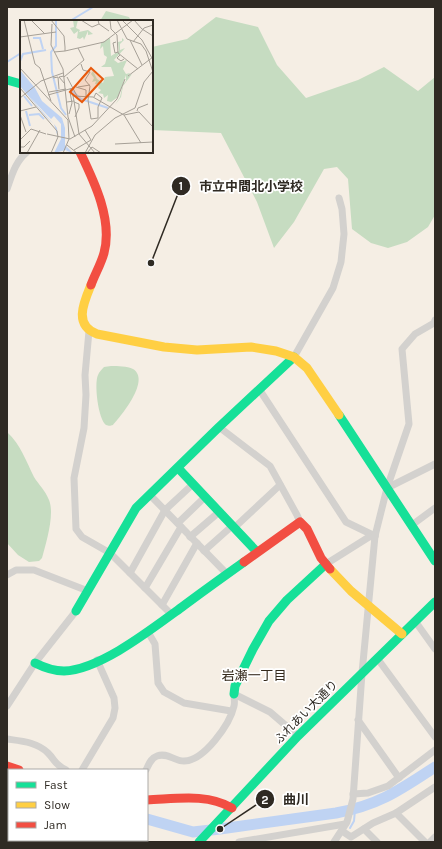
<svg xmlns="http://www.w3.org/2000/svg" width="442" height="849" viewBox="0 0 442 849" font-family="Karla,'Noto Sans JP',sans-serif">
  <style>
    .green { fill: #c6dcc1 }
    .lines { fill: none; stroke-linecap: round; stroke-linejoin: round }
    .stream { stroke: #bfd3f3; stroke-width: 2 }
    .river { stroke: #bfd3f3; stroke-width: 11 }
    .street { stroke: #d3d1ce; stroke-width: 7 }
    .fast { stroke: #16e098; stroke-width: 9 }
    .slow { stroke: #ffcf43; stroke-width: 9 }
    .jam { stroke: #f24e42; stroke-width: 9 }
    .rail-casing { stroke: #c7c5c2; stroke-width: 3.5 }
    .rail { stroke: #fff; stroke-width: 2; stroke-dasharray: 6; stroke-linecap: butt }
    .labels { text-anchor: middle; dominant-baseline: central; stroke-width: 3.5; stroke-linejoin: round; paint-order: stroke }
    .street-label { font-size: 12px; fill: #2f2a23; stroke: #fff }
    .neighbourhood-label { font-size: 13px; fill: #342a1c; stroke: #fff }
    .inset-river { fill: none; stroke: #bfd3f3; stroke-width: 2 }
    .inset-road { fill: none; stroke: #a6a097; stroke-width: 1 }
    .view { fill: #e8590c; fill-opacity: 0.15; stroke: #e8590c; stroke-width: 2 }
    .inset-edge { fill: none; stroke: #2f2a23; stroke-width: 2 }
    .leader { fill: none; stroke: #2f2a23; stroke-width: 1.5 }
    .callout-dot { fill: #2f2a23; stroke: #fff; stroke-width: 1.5 }
    .mark-label { font-size: 12px; text-anchor: middle; font-weight: bold; fill: #fff }
    .callout-label { font-size: 13px; text-anchor: middle; font-weight: bold; fill: #2f2a23; stroke: #fff; stroke-width: 3.5; stroke-linejoin: round; paint-order: stroke }
  </style>
  <rect width="100%" height="100%" fill="#f5eee4"/>
  <!-- green -->
  <g class="green">
    <polygon points="106,11 129,17 131,21 100,21"/>
    <polygon points="216,17 258,27 277,65 306,98 358,80 384,67 418,91 435,77 435,215 428,227 407,242 388,248 371,243 352,229 348,179 337,167 324,169 294,222 274,248 257,202 221,133 152,130 152,47 187,39"/>
    <path d="M111 366C118 366 127 366 133 369 151 380 121 416 113 425 110 426 109 426 106 425 98 419 94 383 98 375 99 372 102 369 104 367Z"/>
    <path d="M7 432C21 445 26 461 34 477 39 485 45 490 49 500 55 514 46 543 42 558L39 561 29 562 18 555 7 543Z"/>
  </g>
  <g class="lines">
    <!-- stream -->
    <g class="stream">
      <polyline points="70,21 93,7"/>
      <polyline points="7,62 21,53"/>
      <polyline points="350,828 354,821 355,810"/>
    </g>
    <!-- river -->
    <g class="river">
      <polyline points="7,781 9,782"/>
      <path d="M147 819 193 832 220 829 336 813C379 805 400 790 435 767"/>
    </g>
    <!-- street -->
    <g class="street">
      <path d="M7 189C12 175 15 162 27 152"/>
      <polyline points="89,331 85,375 86,395 84,428 74,478 76,529 82,537 110,553 171,614"/>
      <polyline points="294,357 333,288 341,262 344,234 342,209 339,198"/>
      <polyline points="259,389 346,522 375,536"/>
      <polyline points="219,427 270,466 297,515 300,522"/>
      <polyline points="387,488 435,464"/>
      <polyline points="150,495 227,574"/>
      <polyline points="178,523 205,497"/>
      <polyline points="412,525 435,508"/>
      <polyline points="234,528 280,485"/>
      <polyline points="190,537 219,512"/>
      <polyline points="204,551 232,526"/>
      <polyline points="326,564 369,537 375,536"/>
      <polyline points="130,573 165,510 193,484"/>
      <polyline points="7,575 16,570 34,570 88,591"/>
      <polyline points="145,588 181,527"/>
      <polyline points="162,605 197,543"/>
      <polyline points="415,621 435,649"/>
      <polyline points="148,632 155,644 158,683 164,692 184,703 231,711"/>
      <polyline points="377,658 435,737"/>
      <polyline points="7,706 35,663 76,611"/>
      <polyline points="358,720 399,778"/>
      <path d="M7 739C21 741 37 742 48 753 56 761 54 764 66 770"/>
      <polyline points="82,770 113,718 115,708 114,698 97,660"/>
      <path d="M146 770C149 764 151 758 157 756 167 752 174 761 184 761 204 761 230 724 234 706 235 703 234 698 234 694L270 712 298 736"/>
      <polyline points="353,794 368,793 388,786 435,750"/>
      <polyline points="396,813 425,842"/>
      <polyline points="364,829 377,842"/>
      <polyline points="342,831 351,837 373,823 396,813 435,787"/>
      <polyline points="115,842 116,840"/>
      <polyline points="239,842 345,824"/>
      <polyline points="334,842 347,822 353,799 362,673 375,536 387,488 409,424 402,349 415,334 434,323 435,320"/>
      <polyline points="430,842 435,837"/>
    </g>
    <!-- fast -->
    <g class="fast">
      <polyline points="7,80 21,84"/>
      <polyline points="339,415 435,561"/>
      <polyline points="178,468 257,552"/>
      <polyline points="76,611 136,508 219,427 294,357"/>
      <path d="M35 663C45 668 53 671 64 671 100 670 153 628 182 607 202 592 223 577 244 562"/>
      <polyline points="234,694 235,686 253,649 269,621 287,600 326,564"/>
      <polyline points="7,834 9,835"/>
      <polyline points="18,840 21,842"/>
      <polyline points="199,842 298,736 435,602"/>
    </g>
    <!-- slow -->
    <g class="slow">
      <path d="M91 285C84 302 73 325 97 334L164 347 197 350 251 347 276 351 294 357 307 368 339 415"/>
      <polyline points="330,569 351,591 402,634"/>
    </g>
    <!-- jam -->
    <g class="jam">
      <path d="M80 152C94 181 113 220 104 253 101 264 95 274 91 285"/>
      <polyline points="244,562 300,522 307,529 321,558 330,569"/>
      <polyline points="7,766 19,770"/>
      <path d="M147 800C175 799 207 793 232 808"/>
    </g>
    <!-- rail casing -->
    <g class="rail-casing">
      <polyline id="rail" points="7,841 9,842"/>
    </g>
    <!-- rail -->
    <use href="#rail" class="rail"/>
  </g>
  <g class="labels">
    <!-- street labels -->
    <g class="street-label">
      <text transform="translate(306 712) rotate(-45)">ふれあい大通り</text>
    </g>
    <!-- neighbourhood labels -->
    <g class="neighbourhood-label">
      <text x="254" y="675">岩瀬一丁目</text>
    </g>
  </g>
  <!-- overview -->
  <g transform="translate(20 20)">
    <rect width="133" height="133" fill="#f5eee4"/>
    <path d="M53 0H58L56 8 60 10 59 12 68 10 73 14 68 15V11L64 20 63 17 60 19 57 18 58 11 54 14 50 8 54 7ZM90 18 91 36 99 31 98 22 102 21V18L104 20 100 24V30L105 28 94 40 98 43 107 40 103 49 106 54 110 53 108 56 112 54 103 66 101 77 95 85 100 77 103 64 106 61V55L98 77 91 82 87 81 88 75 84 78 83 74 78 73 81 70 78 68 79 65 75 64 76 61 72 62 74 58 71 54 73 51 77 59 83 63 85 57 94 56 91 47H81L85 44 87 37 84 35 83 26 80 29 81 23Z" fill="#c6dcc1"/>
    <path d="M0 50 15 68 22 81 42 98 45 108V125L53 133 47 131 46 126 47 133 46 130 34 133 41 119V104L34 96 31 99 27 95 10 77 27 97 34 104 37 108 38 118 34 104 26 97 0 66Z" fill="#bfd3f3"/>
    <path class="inset-river" d="M36 0V26L31 32 32 52 41 88 46 95M13 18H20L23 29M0 41 3 34 26 30M50 69 61 79 88 88M4 76 12 86M6 91 10 106M9 95 19 94 24 99"/>
    <path class="inset-road" d="M4 0 15 44 20 48 31 81M11 0 25 14M31 0 44 16 45 27V31L34 32M61 0 72 7 79 4M78 0 79 4 89 11M90 0 91 9 97 15 98 33 118 49M97 0 107 19 121 24 126 31 133 52M102 0 122 20 133 40M114 0 122 9 133 16M32 4 31 25 43 49 48 97 55 117M0 17 36 12M110 20 122 45M96 22 93 23 95 33 98 32M113 22 124 8 133 5M45 31 84 22 113 0M100 35 97 38 101 41 104 39M61 44 63 50 70 52 65 60 70 66 68 80 71 99 78 98V87L82 78 76 73 74 77M0 48 48 100 49 119 43 133M44 56 39 57 45 64M108 56 133 37M44 57 64 40 58 28M47 57 57 76M33 58 38 57 39 69M56 67 66 70V76M58 67 70 65M0 68 37 111 38 117 31 133M50 69 53 76 73 77 104 95 121 123M29 72 46 69M28 75 53 68M0 78 21 61 43 53M54 81 59 114M47 82 54 81 53 76M54 82 59 84V88L55 97M0 91 16 87M117 91 118 88 128 84M49 94 52 83 50 72M0 95 6 112M104 95 119 92 133 107M27 114 50 119 72 106 97 79 105 59M59 114 75 133M0 120 11 109 26 114M95 124 133 122M47 125 57 133M0 127H4L10 121M54 130 71 120 65 110M7 133 20 110M65 133 75 115 95 98 115 88 124 62 133 51M67 133 72 127 81 133"/>
    <path class="view" d="M71 48 83 59 62 82 50 72Z"/>
    <rect width="133" height="133" class="inset-edge"/>
  </g>
  <!-- callouts -->
  <path class="leader" d="M151 263L181 186M220 829L265 799"/>
  <g class="callout-dot">
    <circle cx="151" cy="263" r="4"/>
    <circle cx="220" cy="829" r="4"/>
    <circle cx="181" cy="186" r="10"/>
    <circle cx="265" cy="799" r="10"/>
  </g>
  <g class="mark-label">
    <text x="181" y="190">1</text>
    <text x="265" y="804">2</text>
  </g>
  <g class="callout-label">
    <text x="251" y="191">市立中間北小学校</text>
    <text x="296" y="804">曲川</text>
  </g>
  <!-- border -->
  <rect width="442" height="849" fill="none" stroke="#2f2a23" stroke-width="16"/>
  <!-- legend -->
  <rect x="8" y="769" width="140" height="72" fill="#ffffff" stroke="#acaaa7"/>
  <rect x="16" y="782" width="20" height="6" fill="#16e098" stroke="#acaaa7"/>
  <text x="44" y="789" font-size="12" fill="#2f2a23">Fast</text>
  <rect x="16" y="802" width="20" height="6" fill="#ffcf43" stroke="#acaaa7"/>
  <text x="44" y="809" font-size="12" fill="#2f2a23">Slow</text>
  <rect x="16" y="822" width="20" height="6" fill="#f24e42" stroke="#acaaa7"/>
  <text x="44" y="829" font-size="12" fill="#2f2a23">Jam</text>
</svg>
